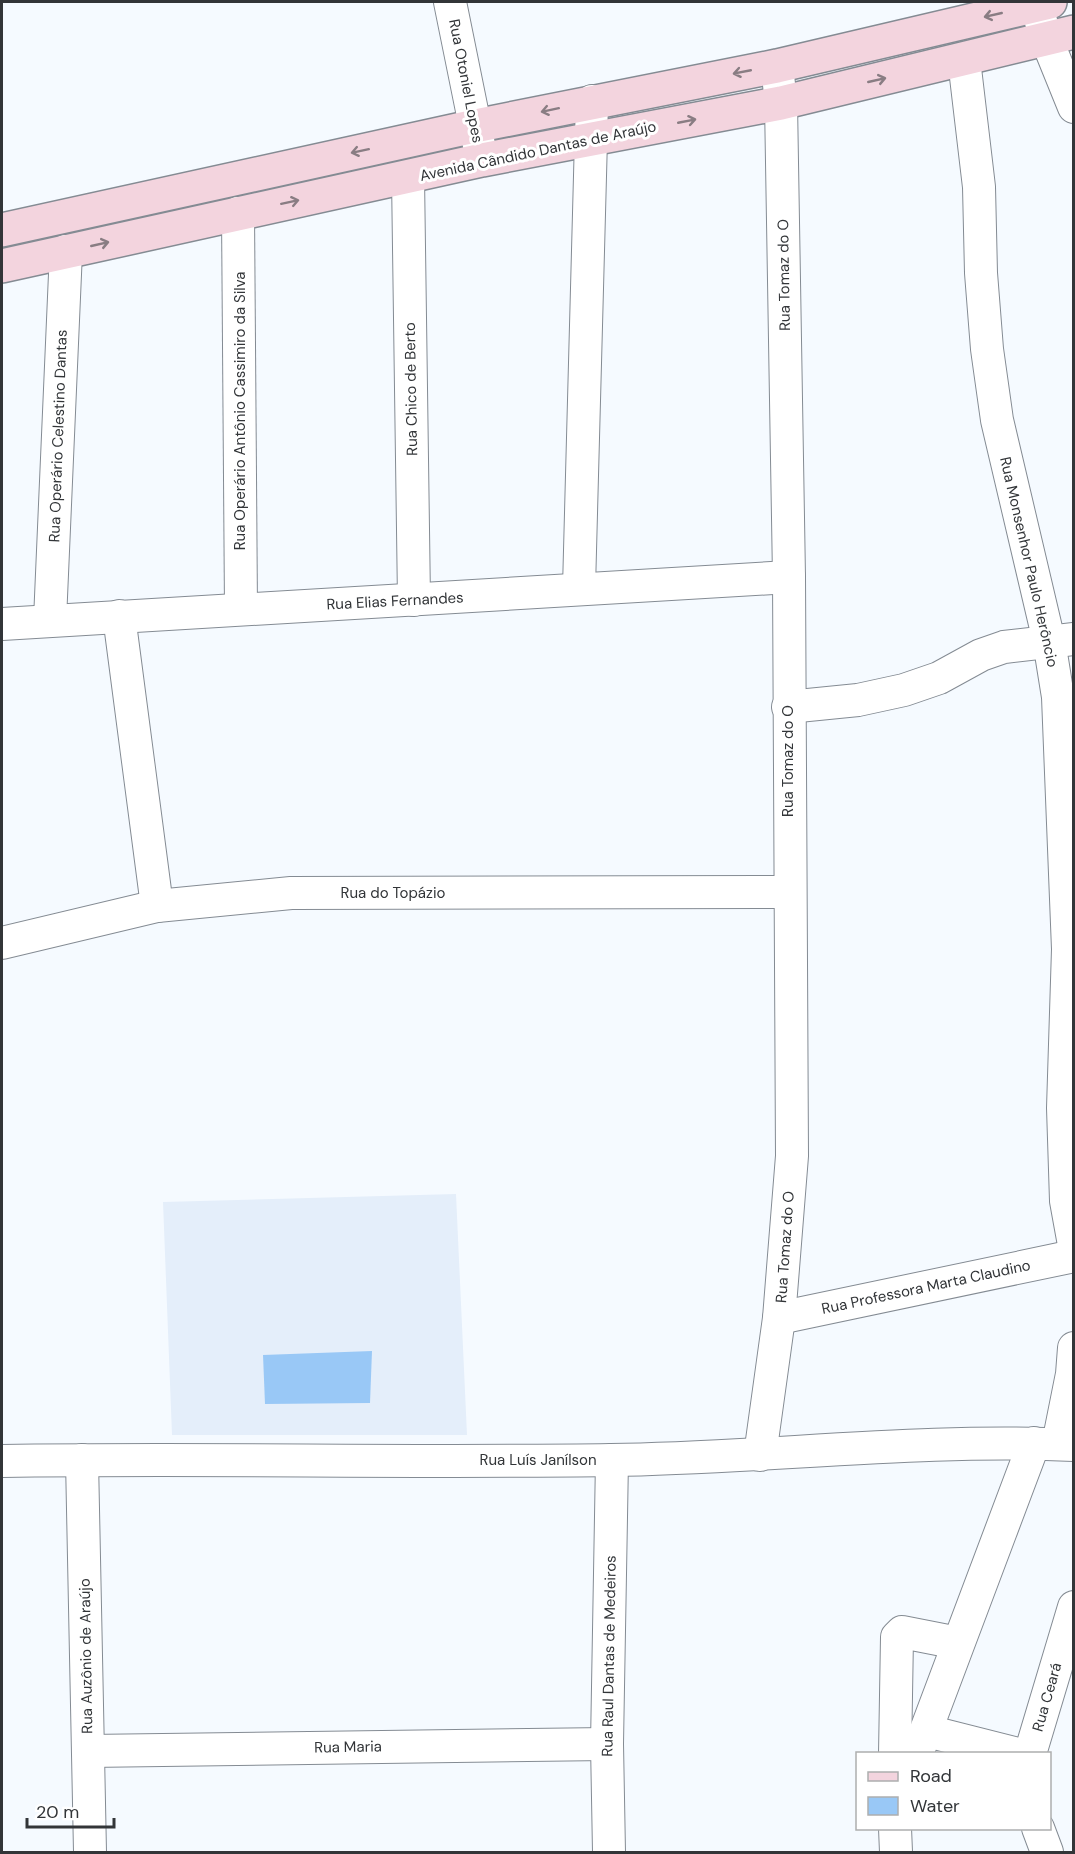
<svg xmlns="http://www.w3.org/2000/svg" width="1075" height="1854" viewBox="0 0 1075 1854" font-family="'DM Sans',sans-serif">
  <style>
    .built { fill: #e4eefa }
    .water { fill: #99c8f6 }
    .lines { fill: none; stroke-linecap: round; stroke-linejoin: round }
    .street-casing { stroke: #848b93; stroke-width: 34 }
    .secondary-casing { stroke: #848b93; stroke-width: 36 }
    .street { stroke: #fff; stroke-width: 32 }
    .secondary { stroke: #f3d4de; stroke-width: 33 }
    .oneway { stroke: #897d83 }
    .labels { text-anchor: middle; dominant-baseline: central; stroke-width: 6; stroke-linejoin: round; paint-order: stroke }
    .street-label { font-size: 15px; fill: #323538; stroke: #fff }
  </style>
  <rect width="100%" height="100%" fill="#f5faff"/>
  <!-- built -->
  <polygon class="built" points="456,1194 467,1435 172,1435 163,1202"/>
  <!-- water -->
  <polygon class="water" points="372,1351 370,1403 265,1404 263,1355"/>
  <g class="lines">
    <!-- street casing -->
    <g class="street-casing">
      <g id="street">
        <polyline points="450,2 482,160"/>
        <polyline points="1036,5 1046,38 1074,107"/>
        <polyline points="964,60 979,187 981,273 987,349 997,420 1049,641 1058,697 1068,949 1063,1108 1066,1201 1074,1245"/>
        <polyline points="408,177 414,600"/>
        <polyline points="238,213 241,609"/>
        <polyline points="579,588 592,101"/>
        <polyline points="119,616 157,906"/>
        <polyline points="50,620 66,251"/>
        <polyline points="2,624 789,577"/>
        <polyline points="788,707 858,700 904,690 939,678 981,655 1004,647 1074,639"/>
        <polyline points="2,943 157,906 291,893 789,892"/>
        <polyline points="779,1318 1074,1256"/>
        <polyline points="1058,1444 1072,1374 1074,1348"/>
        <polyline points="760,1455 779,1318 792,1156 789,577 781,103 777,66"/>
        <polyline points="82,1460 90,1852"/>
        <path d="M2 1461C204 1458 408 1463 611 1460 765 1458 919 1438 1074 1445"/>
        <polyline points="927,1731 1018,1754"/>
        <polyline points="88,1751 607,1744"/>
        <polyline points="895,1754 897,1637 902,1632 958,1643"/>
        <polyline points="917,1754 1034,1443"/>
        <polyline points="1030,1754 1074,1607"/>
        <polyline points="895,1828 896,1852"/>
        <polyline points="1038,1828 1047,1852"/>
        <polyline points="609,1852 607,1744 612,1460"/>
      </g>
    </g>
    <!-- secondary casing -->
    <g class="secondary-casing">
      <g id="secondary">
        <polyline points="2,230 475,126 777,66 1050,2"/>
        <polyline points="2,266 482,160 781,103 1074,32"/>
      </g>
    </g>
    <!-- street -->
    <use href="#street" class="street"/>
    <!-- secondary -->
    <use href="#secondary" class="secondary"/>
  </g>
  <!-- one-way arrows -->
  <defs><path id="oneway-shaft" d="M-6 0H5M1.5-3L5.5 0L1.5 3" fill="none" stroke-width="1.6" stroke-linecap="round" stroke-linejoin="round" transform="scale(1.5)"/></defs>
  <g class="oneway">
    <use href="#oneway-shaft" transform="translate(993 15) rotate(167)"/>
    <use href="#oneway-shaft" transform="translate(742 72) rotate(169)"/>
    <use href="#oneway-shaft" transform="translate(877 80) rotate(-13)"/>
    <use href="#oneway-shaft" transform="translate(550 110) rotate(168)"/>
    <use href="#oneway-shaft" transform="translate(687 121) rotate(-11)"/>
    <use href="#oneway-shaft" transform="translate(360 151) rotate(168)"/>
    <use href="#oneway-shaft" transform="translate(290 202) rotate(-12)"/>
    <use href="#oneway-shaft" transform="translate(100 244) rotate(-13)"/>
  </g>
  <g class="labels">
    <!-- street labels -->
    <g class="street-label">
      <text transform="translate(466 81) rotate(79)">Rua Otoniel Lopes</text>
      <text transform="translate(538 151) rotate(-12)">Avenida Cândido Dantas de Araújo</text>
      <text transform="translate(784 275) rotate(-91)">Rua Tomaz do O</text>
      <text transform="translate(411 389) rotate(-91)">Rua Chico de Berto</text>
      <text transform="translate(240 411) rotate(-90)">Rua Operário Antônio Cassimiro da Silva</text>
      <text transform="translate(58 436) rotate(-88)">Rua Operário Celestino Dantas</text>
      <text transform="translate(1029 562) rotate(77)">Rua Monsenhor Paulo Herôncio</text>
      <text transform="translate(395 601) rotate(-3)">Rua Elias Fernandes</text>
      <text transform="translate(788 761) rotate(-90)">Rua Tomaz do O</text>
      <text x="393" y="893">Rua do Topázio</text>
      <text transform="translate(785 1247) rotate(-86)">Rua Tomaz do O</text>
      <text transform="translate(926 1287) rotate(-12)">Rua Professora Marta Claudino</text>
      <text x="538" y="1460">Rua Luís Janílson</text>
      <text transform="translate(86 1656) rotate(-91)">Rua Auzônio de Araújo</text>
      <text transform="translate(609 1656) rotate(-89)">Rua Raul Dantas de Medeiros</text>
      <text transform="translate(1047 1697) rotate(-74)">Rua Ceará</text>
      <text transform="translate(348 1747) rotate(-1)">Rua Maria</text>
    </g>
  </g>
  <!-- border -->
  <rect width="1075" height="1854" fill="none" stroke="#323538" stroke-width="6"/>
  <!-- legend -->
  <rect x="856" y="1752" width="195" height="78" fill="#ffffff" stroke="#adaeaf" stroke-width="1.5"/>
  <rect x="868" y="1772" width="30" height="9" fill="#f3d4de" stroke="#adaeaf" stroke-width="1.5"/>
  <text x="910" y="1782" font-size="18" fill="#323538">Road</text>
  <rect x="868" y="1797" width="30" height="18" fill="#99c8f6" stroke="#adaeaf" stroke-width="1.5"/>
  <text x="910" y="1812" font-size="18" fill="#323538">Water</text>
  <!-- scale -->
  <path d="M27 1818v9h87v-9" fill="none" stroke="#323538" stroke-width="3"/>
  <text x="36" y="1818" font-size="18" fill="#323538" stroke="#ffffff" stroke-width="4.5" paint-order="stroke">20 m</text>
</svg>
